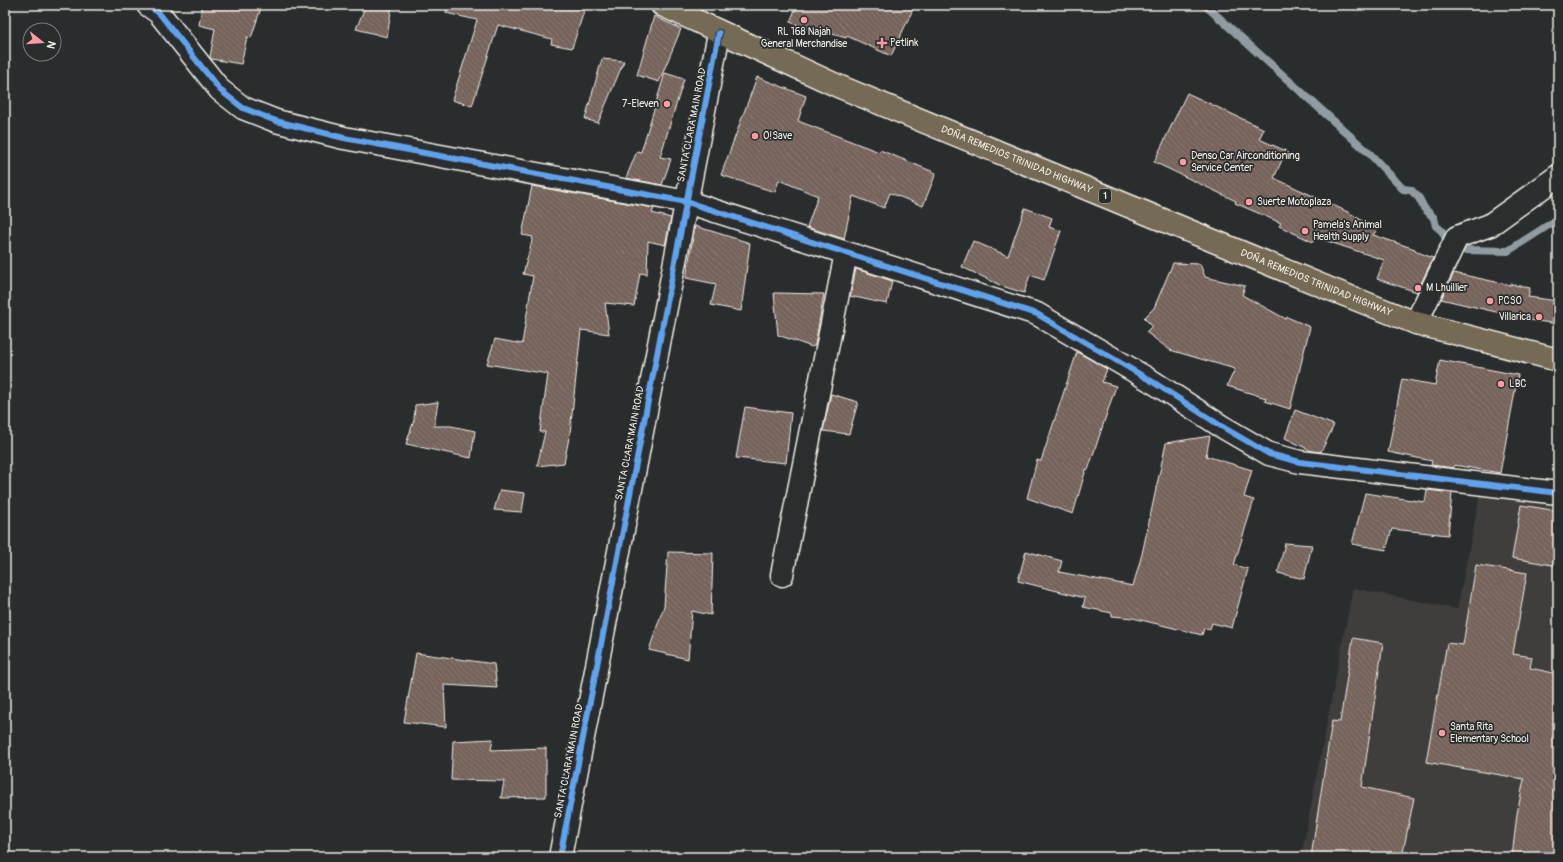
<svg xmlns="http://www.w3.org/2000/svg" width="1563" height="862" viewBox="0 0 1563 862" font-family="Pangolin,sans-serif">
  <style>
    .built { fill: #403d3c }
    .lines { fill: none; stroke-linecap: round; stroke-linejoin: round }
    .stream { stroke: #909ca1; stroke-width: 8 }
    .building { fill: url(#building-back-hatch); stroke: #f4f1e8 }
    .street-casing { stroke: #f4f1e8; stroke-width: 25 }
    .highway-casing { stroke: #f4f1e8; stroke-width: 25 }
    .street { stroke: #2a2d2e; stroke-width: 22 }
    .highway { stroke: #746b52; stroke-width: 22 }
    .cycleway-casing { stroke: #2a2d2e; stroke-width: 8 }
    .cycleway { stroke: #60a3ed; stroke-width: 6 }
    .poi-dot { fill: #ff9aa2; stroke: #2a2d2e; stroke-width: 1.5 }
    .labels { text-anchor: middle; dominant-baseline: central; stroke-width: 3.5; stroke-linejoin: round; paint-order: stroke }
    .shield { fill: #2a2d2e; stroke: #b7b6b0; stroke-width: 1 }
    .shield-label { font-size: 9px; font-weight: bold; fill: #f4f1e8 }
    .poi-label { font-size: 10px; fill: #f4f1e8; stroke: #2a2d2e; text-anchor: start }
    .street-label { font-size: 10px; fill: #f4f1e8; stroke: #2a2d2e }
  </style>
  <defs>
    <pattern id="building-back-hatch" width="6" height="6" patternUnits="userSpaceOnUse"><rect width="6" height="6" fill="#74635c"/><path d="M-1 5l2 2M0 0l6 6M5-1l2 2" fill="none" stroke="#887a73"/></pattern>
  </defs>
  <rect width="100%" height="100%" fill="#2a2d2e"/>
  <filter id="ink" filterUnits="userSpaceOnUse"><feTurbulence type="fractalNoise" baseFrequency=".025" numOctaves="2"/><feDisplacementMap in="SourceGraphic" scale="8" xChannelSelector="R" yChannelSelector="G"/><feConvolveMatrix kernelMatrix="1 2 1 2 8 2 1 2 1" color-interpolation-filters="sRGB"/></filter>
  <g filter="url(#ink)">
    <!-- built -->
    <polygon class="built" points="1480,495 1558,506 1558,857 1301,857 1353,588 1457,609"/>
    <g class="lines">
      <!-- stream -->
      <polyline class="stream" points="1205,5 1370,154 1403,189 1411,190 1419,198 1424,208 1434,218 1436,226 1442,231 1449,244 1465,250 1508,251 1558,219"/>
    </g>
    <!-- building -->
    <g class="building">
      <polygon points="202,5 262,5 251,38 247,37 241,64 211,59 210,57 215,29 199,25"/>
      <polygon points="366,5 392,5 387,37 356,29"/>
      <polygon points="447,5 586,5 572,48 551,44 552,39 498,25 472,106 452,100 477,20 446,13"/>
      <polygon points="797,5 915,5 891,56 847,36 846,38 816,29 815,32 790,22"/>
      <polygon points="654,16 681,29 659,82 637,75"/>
      <polygon points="602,59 624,61 598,123 585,119"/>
      <polygon points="665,73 684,79 660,157 671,159 662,185 626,178 637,151 641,152"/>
      <polygon points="757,77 806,96 798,121 879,152 880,150 936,173 923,206 890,193 884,208 853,196 844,239 807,227 818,196 779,180 775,192 721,175"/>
      <polygon points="1187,93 1264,129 1259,139 1286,151 1274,178 1350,213 1377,230 1373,235 1415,249 1415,251 1433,258 1417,292 1377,279 1384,260 1315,237 1313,242 1279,226 1281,223 1235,203 1236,201 1154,162"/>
      <polygon points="532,186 654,208 652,213 671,218 665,245 648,241 647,274 640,273 634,306 605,303 609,334 581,330 570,433 564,463 537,466 545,432 540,432 548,374 487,364 495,339 522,344 533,276 523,274 533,237 522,235"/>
      <polygon points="1025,208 1052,218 1049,227 1061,231 1044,280 1030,275 1024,293 1002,286 962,267 973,241 1008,256"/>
      <polygon points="695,226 750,243 741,311 711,305 716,284 686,278"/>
      <polygon points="1173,263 1200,264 1205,277 1245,286 1242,295 1286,319 1287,317 1310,327 1290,409 1265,401 1266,398 1227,386 1235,369 1170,350 1146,332 1152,326 1144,318 1154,308"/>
      <polygon points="856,269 892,281 887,304 850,296"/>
      <polygon points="1454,273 1510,285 1510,284 1530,288 1528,297 1558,301 1558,324 1530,320 1441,299"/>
      <polygon points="774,293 824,294 815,345 812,347 778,335"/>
      <polygon points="1077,352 1107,369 1102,382 1116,386 1088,470 1086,469 1073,514 1027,498 1037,460 1041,461"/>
      <polygon points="1440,360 1518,375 1500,473 1454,465 1454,468 1431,465 1432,461 1388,452 1402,379 1435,385"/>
      <polygon points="831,394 858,402 849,434 823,431"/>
      <polygon points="438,402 434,426 451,426 475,431 471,458 406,444 414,420 415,405"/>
      <polygon points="745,407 791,413 786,463 736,458"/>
      <polygon points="1295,410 1334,425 1321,452 1312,451 1285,438"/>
      <polygon points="1210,436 1206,456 1252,470 1244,497 1254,500 1234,565 1248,569 1232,628 1212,623 1210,629 1204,628 1202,635 1133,618 1112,616 1112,613 1083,607 1085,598 1018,581 1026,551 1062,561 1059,572 1133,586 1142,554 1166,443"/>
      <polygon points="500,490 525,493 522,512 494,510"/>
      <polygon points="1427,490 1452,493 1448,535 1392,529 1386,550 1352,544 1365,493 1425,502"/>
      <polygon points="1521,505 1558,511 1558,566 1512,558"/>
      <polygon points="1285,543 1312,545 1304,579 1278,573"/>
      <polygon points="668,552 713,553 711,615 692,611 688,659 649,650 664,606"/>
      <polygon points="1476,565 1527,573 1513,654 1532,657 1530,668 1558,674 1558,857 1512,857 1517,814 1524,779 1426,762 1447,643 1463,645"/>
      <polygon points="1353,638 1383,643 1362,787 1414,798 1402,857 1311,857 1332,721 1340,722"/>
      <polygon points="416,653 494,664 497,688 444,685 446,727 404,722"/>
      <polygon points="493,739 491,750 546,748 546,797 501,798 504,781 451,780 453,741"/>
    </g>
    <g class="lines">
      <!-- street casing -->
      <g class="street-casing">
        <g id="street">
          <polyline points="148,5 159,13 220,90 243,108 276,121 344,138 687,202 1037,314 1153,382 1221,426 1269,454 1300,462 1558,493"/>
          <polyline points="1416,323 1457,237 1490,225 1558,176"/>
          <polyline points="782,575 846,253"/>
          <polyline points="560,857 719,33"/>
        </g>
      </g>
      <!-- highway casing -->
      <g class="highway-casing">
        <g id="highway">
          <path id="s1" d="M662 5 838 86 1330 289 1416 323 1558 360"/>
        </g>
      </g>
      <!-- street -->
      <use href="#street" class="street"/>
      <!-- highway -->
      <use href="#highway" class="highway"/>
      <!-- cycleway casing -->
      <g class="cycleway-casing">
        <g id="cycleway">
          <polyline points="148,5 159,13 220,90 243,108 276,121 344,138 687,202 1037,314 1153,382 1221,426 1269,454 1300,462 1558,493"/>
          <polyline points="560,857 719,33"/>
        </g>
      </g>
      <!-- cycleway -->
      <use href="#cycleway" class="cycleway"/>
    </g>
  </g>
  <!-- markers -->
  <g class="poi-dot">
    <circle cx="804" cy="20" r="4"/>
    <path d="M880 37h4v4h4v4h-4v4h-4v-4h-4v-4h4z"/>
    <circle cx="667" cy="104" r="4"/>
    <circle cx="755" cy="136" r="4"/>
    <circle cx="1183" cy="162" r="4"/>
    <circle cx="1249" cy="202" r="4"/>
    <circle cx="1305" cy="231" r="4"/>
    <circle cx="1418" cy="288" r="4"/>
    <circle cx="1490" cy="301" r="4"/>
    <circle cx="1539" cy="317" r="4"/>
    <circle cx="1501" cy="384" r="4"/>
    <circle cx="1442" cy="733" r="4"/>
  </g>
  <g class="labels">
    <!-- shield labels -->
    <rect class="shield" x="1099" y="189" width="12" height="14" rx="3"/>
    <g class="shield-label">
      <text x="1105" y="196">1</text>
    </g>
    <!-- poi labels -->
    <g class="poi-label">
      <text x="804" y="32" text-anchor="middle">RL 168 Najah<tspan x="804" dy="12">General Merchandise</tspan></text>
      <text x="890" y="43">Petlink</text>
      <text x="659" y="104" text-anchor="end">7-Eleven</text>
      <text x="763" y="136">O!Save</text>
      <text x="1191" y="156">Denso Car Airconditioning<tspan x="1191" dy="12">Service Center</tspan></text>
      <text x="1257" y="202">Suerte Motoplaza</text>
      <text x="1313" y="225">Pamela's Animal<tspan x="1313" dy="12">Health Supply</tspan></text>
      <text x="1426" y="288">M Lhuillier</text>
      <text x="1498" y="301">PCSO</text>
      <text x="1531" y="317" text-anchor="end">Villarica</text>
      <text x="1509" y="384">LBC</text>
      <text x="1450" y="727">Santa Rita<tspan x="1450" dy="12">Elementary School</tspan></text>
    </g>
    <!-- street labels -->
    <g class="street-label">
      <text transform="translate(692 125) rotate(-79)">SANTA CLARA MAIN ROAD</text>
      <text stroke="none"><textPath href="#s1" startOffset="387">DOÑA REMEDIOS TRINIDAD HIGHWAY</textPath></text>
      <text stroke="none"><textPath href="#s1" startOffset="711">DOÑA REMEDIOS TRINIDAD HIGHWAY</textPath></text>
      <text transform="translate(630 443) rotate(-79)">SANTA CLARA MAIN ROAD</text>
      <text transform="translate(569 761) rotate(-79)">SANTA CLARA MAIN ROAD</text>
    </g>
  </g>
  <!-- margin -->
  <rect width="1563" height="862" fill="none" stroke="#2a2d2e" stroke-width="20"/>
  <rect x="10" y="10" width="1543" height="842" fill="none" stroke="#f4f1e8" stroke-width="1.5" filter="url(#ink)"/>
  <!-- north arrow -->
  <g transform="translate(42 42) rotate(107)"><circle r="19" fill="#2a2d2e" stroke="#7b7b78"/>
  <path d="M0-3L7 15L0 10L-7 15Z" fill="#ff9aa2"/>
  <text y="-6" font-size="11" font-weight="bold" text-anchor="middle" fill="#f4f1e8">N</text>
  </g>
</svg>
